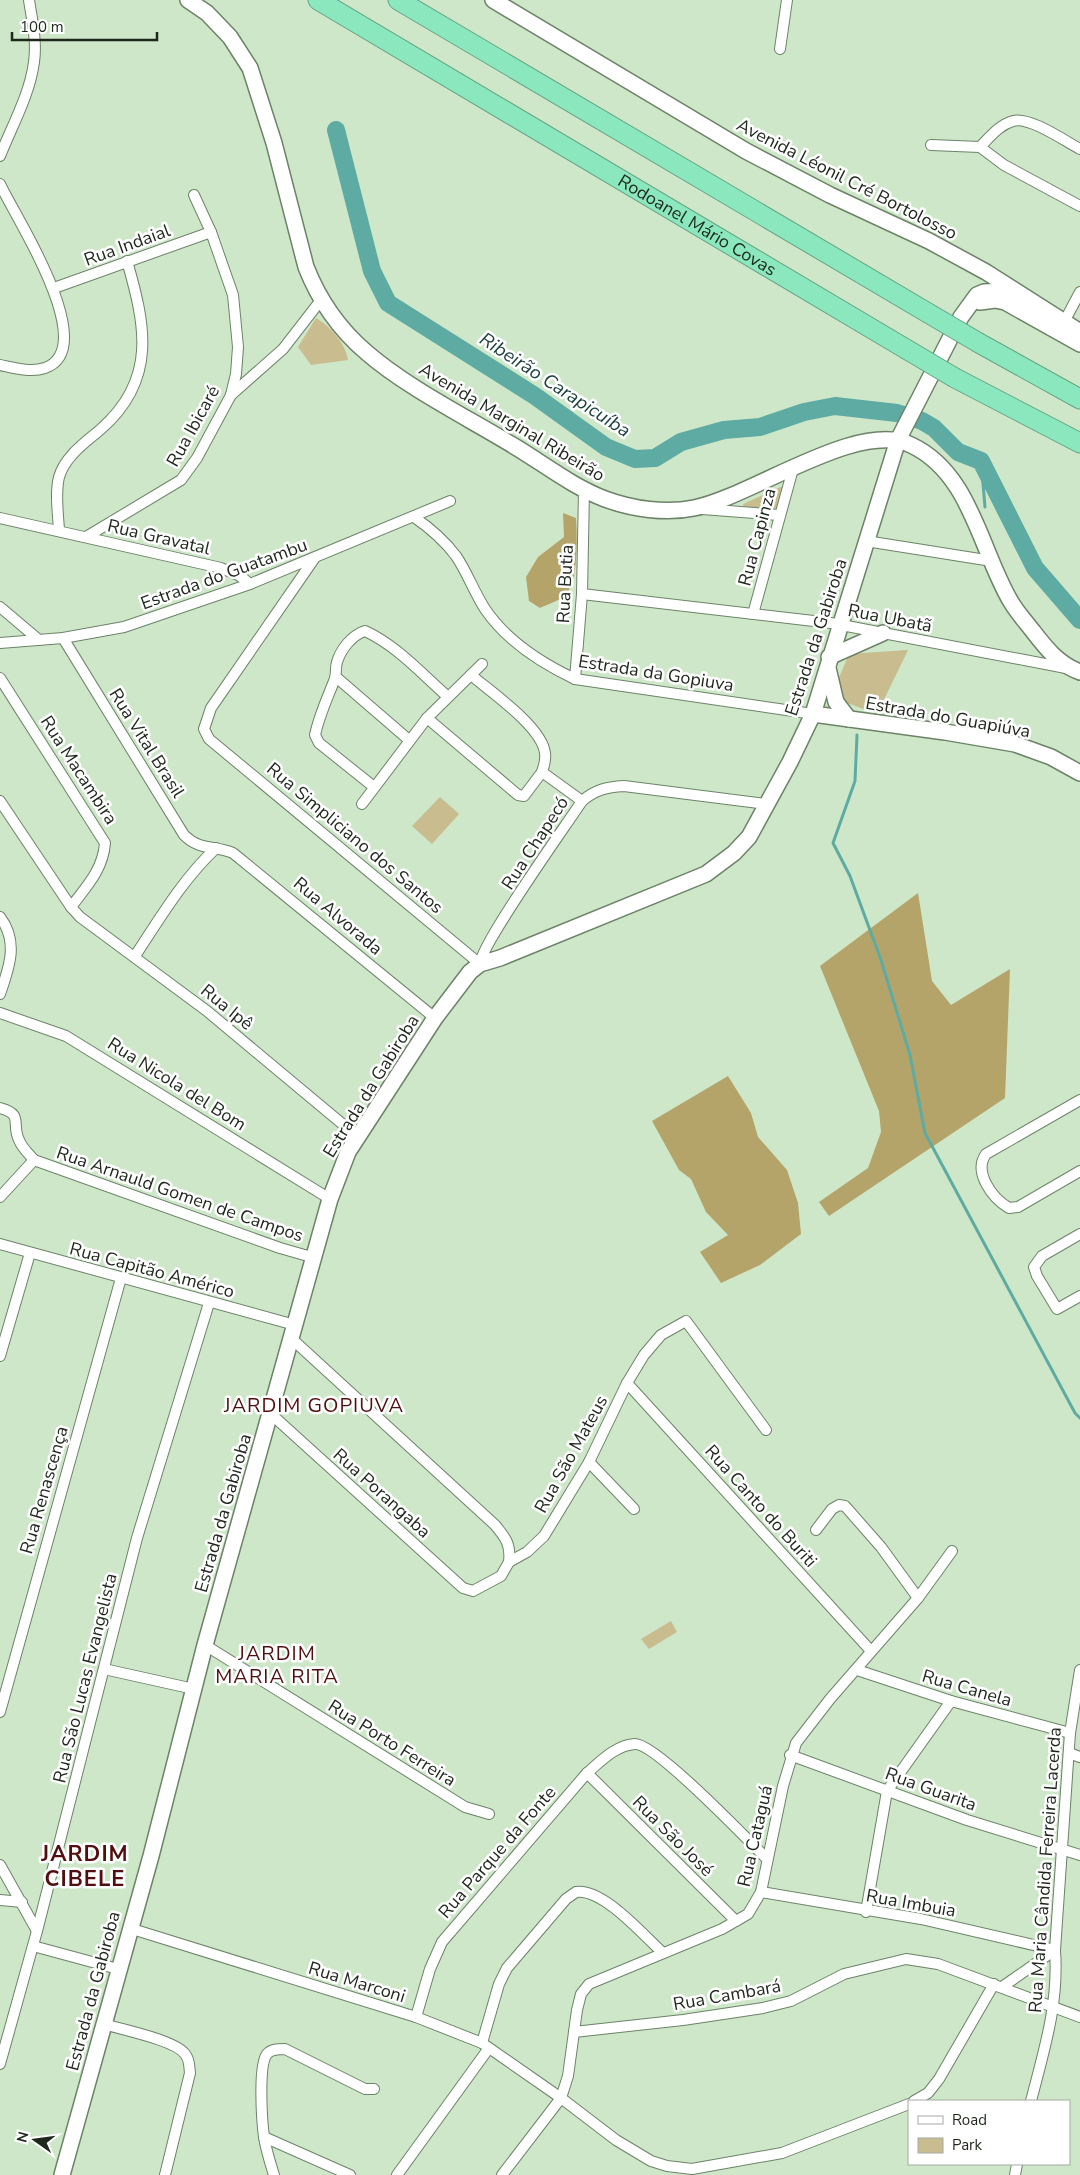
<svg xmlns="http://www.w3.org/2000/svg" width="1080" height="2175" viewBox="0 0 1080 2175" font-family="'Nunito Sans',sans-serif">
  <style>
    .green { fill: #c9bc8e }
    .forest { fill: #b4a46a }
    .lines { fill: none; stroke-linecap: round; stroke-linejoin: round }
    .stream { stroke: #5daba3; stroke-width: 3 }
    .river { stroke: #5daba3; stroke-width: 18 }
    .street-casing { stroke: #6c8368; stroke-width: 12 }
    .secondary-casing { stroke: #6c8368; stroke-width: 18 }
    .highway-casing { stroke: #65a485; stroke-width: 21 }
    .street { stroke: #fff; stroke-width: 10 }
    .secondary { stroke: #fff; stroke-width: 15 }
    .highway { stroke: #8be7bd; stroke-width: 19 }
    .highway-bridge-casing { stroke: #65a485; stroke-width: 21; stroke-linecap: butt }
    .highway-bridge { stroke: #8be7bd; stroke-width: 19 }
    .labels { text-anchor: middle; dominant-baseline: central; stroke-width: 5; stroke-linejoin: round; paint-order: stroke }
    .street-label { font-size: 18px; fill: #1e271c; stroke: #fff }
    .water-label { font-size: 19px; font-style: italic; fill: #1c413d; stroke: #fff }
    .quarter-label { font-size: 20px; letter-spacing: 1px; fill: #520d0e; stroke: #fff }
    .district-label { font-size: 22px; font-weight: bold; letter-spacing: 1px; fill: #520d0e; stroke: #fff }
  </style>
  <rect width="100%" height="100%" fill="#cee7c9"/>
  <!-- green -->
  <g class="green">
    <path d="M316 318C331 327 345 343 348 360L311 365 298 347Z"/>
    <polygon points="783,486 776,511 744,509 743,504"/>
    <polygon points="908,650 877,714 842,701 838,680 849,654"/>
    <polygon points="440,797 459,814 432,844 412,826"/>
    <polygon points="671,1621 677,1632 649,1649 641,1639"/>
  </g>
  <!-- forest -->
  <g class="forest">
    <path d="M563 513 576 518C577 536 579 583 565 595 559 601 548 604 540 608L529 601 526 577 538 557 564 537Z"/>
    <polygon points="918,893 932,981 951,1005 1010,969 1005,1098 829,1216 819,1202 868,1168 881,1132 879,1111 820,966"/>
    <polygon points="728,1076 751,1113 758,1137 787,1170 798,1203 801,1234 760,1265 721,1283 700,1252 728,1235 706,1212 691,1179 679,1170 652,1121"/>
  </g>
  <g class="lines">
    <!-- stream -->
    <g class="stream">
      <polyline points="981,461 985,507"/>
      <polyline points="857,735 855,781 833,843 850,876 881,960 910,1055 925,1133 1075,1413 1080,1418"/>
    </g>
    <!-- river -->
    <polyline class="river" points="336,130 372,271 388,303 535,396 606,447 635,459 655,458 681,442 724,430 760,427 804,412 835,406 897,413 922,421 934,428 958,452 981,461 1035,568 1080,620"/>
    <!-- street casing -->
    <g class="street-casing">
      <g id="street">
        <polyline points="780,49 787,0"/>
        <polyline points="931,145 980,147 1004,165 1080,206"/>
        <path d="M980 147C990 137 999 125 1013 121 1029 116 1065 141 1080 149"/>
        <path d="M0 156C12 126 30 94 34 62 37 41 32 20 29 0"/>
        <path d="M0 184C14 215 102 348 45 368 31 373 14 368 0 365"/>
        <polyline points="54,288 211,232"/>
        <polyline points="1064,322 1080,292"/>
        <polyline points="231,395 283,349 321,300"/>
        <polyline points="702,509 779,515"/>
        <path d="M414 517C430 528 444 540 456 556 467 572 474 592 485 609 506 640 541 663 575 679L813 714"/>
        <polyline points="0,518 221,568 240,576 250,584"/>
        <path d="M59 530C58 513 55 493 59 477 65 456 86 442 101 429 158 379 145 324 127 261"/>
        <polyline points="86,537 181,480 197,458 231,395 236,374 238,347 233,295 211,232 194,195"/>
        <polyline points="866,541 992,561"/>
        <polyline points="314,559 211,708 204,729 209,739 480,964"/>
        <polyline points="582,594 831,623 1066,668"/>
        <polyline points="0,607 39,640"/>
        <polyline points="753,614 793,469"/>
        <path d="M63 638 184 835C200 851 214 845 233 853L435 1018"/>
        <polyline points="0,643 63,638 124,627 250,584 450,501"/>
        <path d="M471 675C491 692 542 727 545 753 546 759 544 766 542 772L582 801"/>
        <polyline points="336,677 409,740"/>
        <path d="M0 678 105 843C103 870 86 887 71 907"/>
        <polyline points="575,679 582,594 584,490"/>
        <polyline points="427,718 518,795 524,796 542,772"/>
        <path d="M374 787 319 743 315 735C319 716 327 699 334 681 337 675 335 668 337 662 341 649 352 635 365 631 396 645 422 674 447 696"/>
        <polyline points="0,801 71,907 80,917 207,1011 358,1137"/>
        <polyline points="362,804 427,718 482,664"/>
        <path d="M0 917C19 942 9 968 0 994"/>
        <path d="M135 956C160 918 183 879 216 848"/>
        <path d="M480 964C481 944 565 827 582 801 595 790 606 787 624 786L766 804"/>
        <polyline points="0,1013 66,1036 330,1199"/>
        <path d="M1080 1100 986 1154C973 1172 992 1198 1009 1208L1018 1207 1080 1171"/>
        <path d="M0 1108C24 1114 11 1124 19 1140 22 1148 29 1154 34 1160"/>
        <polyline points="34,1160 280,1248 315,1258"/>
        <polyline points="0,1197 34,1160"/>
        <polyline points="1080,1234 1042,1256 1034,1267 1037,1276 1057,1309 1080,1296"/>
        <polyline points="0,1244 295,1325"/>
        <path d="M292 1339 495 1525C506 1538 511 1545 509 1562"/>
        <polyline points="0,1356 30,1253"/>
        <polyline points="627,1383 871,1651"/>
        <polyline points="271,1414 463,1588 473,1591 501,1576 509,1562 527,1552 544,1536 589,1462 627,1383 644,1355 661,1335 686,1321 766,1430"/>
        <polyline points="589,1462 634,1509"/>
        <polyline points="816,1530 832,1509 839,1505 845,1506 881,1547 918,1598"/>
        <polyline points="205,1645 465,1807 489,1814"/>
        <polyline points="104,1669 194,1689"/>
        <polyline points="857,1670 951,1701 1070,1733"/>
        <polyline points="0,1712 121,1278"/>
        <polyline points="1069,1753 1080,1757"/>
        <polyline points="790,1755 967,1820 1080,1855"/>
        <polyline points="587,1773 736,1921"/>
        <polyline points="0,1865 37,1931"/>
        <polyline points="761,1892 921,1919 1055,1950"/>
        <polyline points="0,1900 22,1902"/>
        <polyline points="866,1912 887,1791 951,1701"/>
        <polyline points="129,1928 416,2017 482,2043 561,2098 616,2140 651,2161 667,2166 692,2169 782,2153 909,2104"/>
        <polyline points="33,1946 118,1969"/>
        <polyline points="1002,1987 1055,1950"/>
        <path d="M416 2017 430 1969 442 1942 587 1773C601 1761 616 1745 635 1744 655 1743 748 1840 767 1859"/>
        <path d="M104 2024C123 2030 175 2040 185 2054 190 2060 189 2066 190 2073L165 2175"/>
        <polyline points="574,2032 683,2020 763,2008 791,2001 844,1974 906,1959 938,1964 1080,2017"/>
        <path d="M482 2043 499 1984 507 1968 566 1899 576 1892C603 1888 643 1935 663 1953"/>
        <polyline points="0,2064 37,1931 137,1538 209,1303"/>
        <polyline points="914,2101 928,2093 939,2079 994,1984"/>
        <path d="M1031 2101C1044 2050 1059 2004 1055 1950L1070 1733 1080 1670"/>
        <polyline points="264,2137 350,2175"/>
        <path d="M274 2175C270 2162 266 2150 264 2137 262 2122 258 2065 267 2054 271 2049 278 2049 285 2049L365 2089H374"/>
        <polyline points="397,2175 489,2048"/>
        <polyline points="502,2175 561,2098 568,2076 577,2010 581,1994 589,1984 722,1929 748,1914 761,1892 783,1786 796,1743 830,1699 918,1598 952,1551"/>
        <polyline points="1015,2175 1017,2164"/>
      </g>
    </g>
    <!-- secondary casing -->
    <g class="secondary-casing">
      <g id="secondary">
        <path d="M188 0 207 13 230 37 250 68 274 143 306 267C319 300 339 329 366 352 406 387 468 418 514 446 544 464 573 487 605 499 632 509 666 514 694 508 751 497 858 419 911 445 971 473 980 550 1011 602 1017 612 1025 621 1032 630 1046 648 1058 664 1080 672"/>
        <polyline points="493,0 746,151 830,195 929,241 986,272 1080,332"/>
        <polyline points="980,302 995,300 1005,302 1080,344"/>
        <polyline points="829,657 883,633"/>
        <polyline points="828,668 836,702 849,719"/>
        <polyline points="813,714 945,732 1015,744 1051,757 1080,773"/>
        <polyline points="62,2175 151,1856 205,1645 330,1199 348,1152 435,1018 470,972 480,964 500,958 706,874 734,853 749,837 790,762 813,714 898,440 961,317 977,295 984,292 1006,291 1023,296"/>
      </g>
    </g>
    <!-- highway casing -->
    <g class="highway-casing">
      <g id="highway">
        <path id="s1" d="M318 0 906 349"/>
        <polyline points="398,0 928,313"/>
        <polyline points="979,343 1080,399"/>
        <polyline points="955,378 1080,443"/>
      </g>
    </g>
    <!-- street -->
    <use href="#street" class="street"/>
    <!-- secondary -->
    <use href="#secondary" class="secondary"/>
    <!-- highway -->
    <use href="#highway" class="highway"/>
    <!-- highway-bridge casing -->
    <g class="highway-bridge-casing">
      <g id="highway-bridge">
        <polyline points="928,313 979,343"/>
        <polyline points="906,349 955,378"/>
      </g>
    </g>
    <!-- highway-bridge -->
    <use href="#highway-bridge" class="highway-bridge"/>
  </g>
  <g class="labels">
    <!-- street labels -->
    <g class="street-label">
      <text transform="translate(847 179) rotate(27)">Avenida Léonil Cré Bortolosso</text>
      <text stroke="none"><textPath href="#s1" startOffset="441">Rodoanel Mário Covas</textPath></text>
      <text transform="translate(127 245) rotate(-20)">Rua Indaial</text>
      <text transform="translate(512 422) rotate(31)">Avenida Marginal Ribeirão</text>
      <text transform="translate(193 426) rotate(-61)">Rua Ibicaré</text>
      <text transform="translate(159 537) rotate(13)">Rua Gravatal</text>
      <text transform="translate(757 537) rotate(-75)">Rua Capinza</text>
      <text transform="translate(224 574) rotate(-20)">Estrada do Guatambu</text>
      <text transform="translate(565 584) rotate(-87)">Rua Butia</text>
      <text transform="translate(890 618) rotate(11)">Rua Ubatã</text>
      <text transform="translate(816 637) rotate(-72)">Estrada da Gabiroba</text>
      <text transform="translate(656 673) rotate(9)">Estrada da Gopiuva</text>
      <text transform="translate(948 717) rotate(10)">Estrada do Guapiúva</text>
      <text transform="translate(147 743) rotate(58)">Rua Vital Brasil</text>
      <text transform="translate(79 770) rotate(57)">Rua Macambira</text>
      <text transform="translate(355 838) rotate(40)">Rua Simpliciano dos Santos</text>
      <text transform="translate(535 843) rotate(-57)">Rua Chapecó</text>
      <text transform="translate(338 916) rotate(40)">Rua Alvorada</text>
      <text transform="translate(227 1007) rotate(39)">Rua Ipê</text>
      <text transform="translate(177 1084) rotate(32)">Rua Nicola del Bom</text>
      <text transform="translate(371 1086) rotate(-58)">Estrada da Gabiroba</text>
      <text transform="translate(180 1194) rotate(19)">Rua Arnauld Gomen de Campos</text>
      <text transform="translate(152 1270) rotate(15)">Rua Capitão Américo</text>
      <text transform="translate(571 1454) rotate(-61)">Rua São Mateus</text>
      <text transform="translate(44 1490) rotate(-74)">Rua Renascença</text>
      <text transform="translate(382 1493) rotate(42)">Rua Porangaba</text>
      <text transform="translate(761 1506) rotate(48)">Rua Canto do Buriti</text>
      <text transform="translate(223 1513) rotate(-74)">Estrada da Gabiroba</text>
      <text transform="translate(85 1678) rotate(-76)">Rua São Lucas Evangelista</text>
      <text transform="translate(967 1688) rotate(16)">Rua Canela</text>
      <text transform="translate(392 1743) rotate(32)">Rua Porto Ferreira</text>
      <text transform="translate(931 1789) rotate(20)">Rua Guarita</text>
      <text transform="translate(673 1836) rotate(45)">Rua São José</text>
      <text transform="translate(755 1836) rotate(-77)">Rua Cataguá</text>
      <text transform="translate(497 1852) rotate(-49)">Rua Parque da Fonte</text>
      <text transform="translate(1045 1870) rotate(-86)">Rua Maria Cândida Ferreira Lacerda</text>
      <text transform="translate(911 1903) rotate(10)">Rua Imbuia</text>
      <text transform="translate(357 1982) rotate(17)">Rua Marconi</text>
      <text transform="translate(93 1991) rotate(-75)">Estrada da Gabiroba</text>
      <text transform="translate(727 1995) rotate(-10)">Rua Cambará</text>
    </g>
    <!-- water labels -->
    <g class="water-label">
      <text transform="translate(555 385) rotate(33)">Ribeirão Carapicuíba</text>
    </g>
    <!-- quarter labels -->
    <g class="quarter-label">
      <text x="314" y="1405">JARDIM GOPIUVA</text>
      <text x="277" y="1653">JARDIM<tspan x="277" dy="23">MARIA RITA</tspan></text>
    </g>
    <!-- district labels -->
    <g class="district-label">
      <text x="85" y="1854">JARDIM<tspan x="85" dy="25">CIBELE</tspan></text>
    </g>
  </g>
  <!-- legend -->
  <rect x="908" y="2100" width="162" height="65" fill="#ffffff" stroke="#a5a9a4"/>
  <rect x="918" y="2116" width="25" height="8" fill="#ffffff" stroke="#a5a9a4"/>
  <text x="952" y="2125" font-size="15" fill="#1e271c">Road</text>
  <rect x="918" y="2138" width="25" height="15" fill="#c9bc8e" stroke="#a5a9a4"/>
  <text x="952" y="2150" font-size="15" fill="#1e271c">Park</text>
  <!-- north arrow -->
  <g transform="translate(35 2140) rotate(284)" stroke="#ffffff" stroke-width="4" paint-order="stroke">
  <path d="M0-4L9 19L0 12L-9 19Z" fill="#1e271c"/>
  <text y="-8" font-size="14" font-weight="bold" text-anchor="middle" fill="#1e271c">N</text>
  </g>
  <!-- scale -->
  <path d="M12 32v8h145v-8" fill="none" stroke="#1e271c" stroke-width="2.5"/>
  <text x="20" y="32" font-size="15" fill="#1e271c" stroke="#ffffff" stroke-width="4" paint-order="stroke">100 m</text>
</svg>
